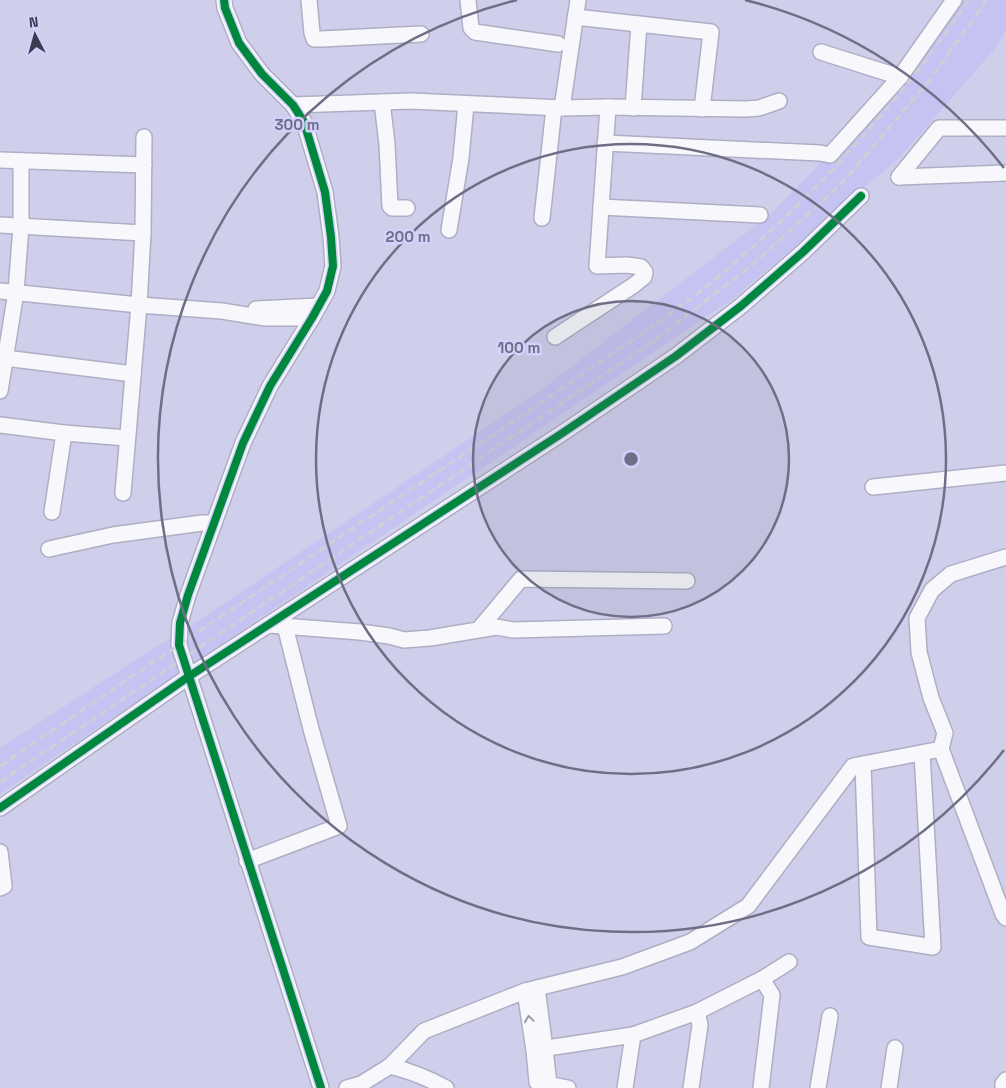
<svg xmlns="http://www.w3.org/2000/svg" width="1006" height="1088" viewBox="0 0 1006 1088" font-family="'Space Grotesk',sans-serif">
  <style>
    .built { fill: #c5c3f2 }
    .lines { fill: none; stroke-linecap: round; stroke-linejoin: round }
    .minor-casing { stroke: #aeaec4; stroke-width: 18 }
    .minor { stroke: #f8f8fc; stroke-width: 15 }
    .rail { stroke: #cfcfd7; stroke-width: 3; stroke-dasharray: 8 4; stroke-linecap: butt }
    .cycleway-casing { stroke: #d1d1fc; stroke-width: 11 }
    .cycleway { stroke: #00873e; stroke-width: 8 }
    .oneway { stroke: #9a99a6 }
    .ring { fill: none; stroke: #6f6e86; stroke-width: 2.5 }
    .centre { fill: #6f6e86; stroke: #d1d1fc; stroke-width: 2.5 }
    .ring-label { font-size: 15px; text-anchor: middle; font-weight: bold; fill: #6f6e86; stroke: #d1d1fc; stroke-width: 5; stroke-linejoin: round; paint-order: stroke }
  </style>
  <rect width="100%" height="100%" fill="#cfcfeb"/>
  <!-- built -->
  <polygon class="built" points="949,0 1006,0 1006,30 994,50 898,159 734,298 0,794 0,748 154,648 186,629 533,396 773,212 918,62"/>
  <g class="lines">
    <!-- minor casing -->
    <g class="minor-casing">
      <g id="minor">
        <polyline points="224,0 225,8 239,43 262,74 293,105 304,122 325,192 331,237 333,266 327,291 312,318 270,386 243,443 188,595 180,623 179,645 321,1088"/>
        <polyline points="309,0 312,33 314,39 321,39 421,34"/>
        <polyline points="468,0 471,28 475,32 558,44"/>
        <polyline points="575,17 711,32 702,109"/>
        <polyline points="821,52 900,77"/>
        <polyline points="382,102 387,144 390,206 392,208 407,208"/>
        <polyline points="293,105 411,101 562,108 608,107 746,109 759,108 779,101"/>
        <polyline points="562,108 578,0"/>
        <polyline points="633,108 639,24"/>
        <polyline points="605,143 820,153 830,155 900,77 954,0"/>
        <polyline points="0,160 144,165"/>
        <polyline points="899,177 939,128 1006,128"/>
        <polyline points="899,177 1006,173"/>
        <polyline points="601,207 760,215"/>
        <polyline points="542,218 554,108"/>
        <polyline points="0,225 143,233"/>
        <polyline points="449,230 461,158 466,104"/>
        <polyline points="0,291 139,305 222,311 265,318 312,318"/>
        <polyline points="256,309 318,306"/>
        <polyline points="555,337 634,285 644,277 645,272 641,267 627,265 597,266 608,107"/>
        <polyline points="5,358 133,374"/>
        <polyline points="0,391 16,292 21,226 21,161"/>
        <polyline points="0,425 64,433 127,438"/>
        <polyline points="873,487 1006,473"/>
        <polyline points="123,493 139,305 143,233 144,137"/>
        <polyline points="52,512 64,433"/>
        <polyline points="49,549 113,535 202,523 214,523"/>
        <polyline points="1006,557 951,574 932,590 917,618 919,652 931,698 945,733 941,749 1003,914 1006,918"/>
        <polyline points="269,625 360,632 389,636 404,640 430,638 496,627 513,630 664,626"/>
        <polyline points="479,629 521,579 687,581"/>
        <polyline points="863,764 869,937 933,947 922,753"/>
        <polyline points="0,808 188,677 564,432 676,356 741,306 803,252 861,196"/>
        <polyline points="0,852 4,886 0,888"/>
        <polyline points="247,861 339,826 311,729 285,626"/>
        <polyline points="537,988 545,1049 549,1084"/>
        <polyline points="525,991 534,1050 537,1082 568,1088"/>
        <polyline points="534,1050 633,1035 697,1012 762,979 789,962"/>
        <path d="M390 1066C410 1071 428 1078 446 1088"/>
        <polyline points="347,1088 361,1084 390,1066 424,1031 525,991 622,967 690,942 748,906 853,766 941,749"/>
        <polyline points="625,1088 633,1035"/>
        <polyline points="691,1088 700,1025 697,1012"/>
        <polyline points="761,1088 772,995 762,979"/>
        <polyline points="818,1088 830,1016"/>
        <polyline points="889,1088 895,1048"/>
        <polyline points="1003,1088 1003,1084 1006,1080"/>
      </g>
    </g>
    <!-- minor -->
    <use href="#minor" class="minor"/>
    <!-- rail -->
    <g class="rail">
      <path d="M0 766C136 673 273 582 410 490 471 450 531 410 591 368 634 339 678 310 718 277 815 196 898 104 969 0"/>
      <polyline points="0,782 648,345 751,266 842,183 929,81 987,0"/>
    </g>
    <!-- cycleway casing -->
    <g class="cycleway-casing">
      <g id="cycleway">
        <polyline points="224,0 225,8 239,43 262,74 293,105 304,122 325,192 331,237 333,266 327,291 312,318 270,386 243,443 188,595 180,623 179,645 321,1088"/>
        <polyline points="0,808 188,677 564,432 676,356 741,306 803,252 861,196"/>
      </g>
    </g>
    <!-- cycleway -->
    <use href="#cycleway" class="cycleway"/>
  </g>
  <!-- one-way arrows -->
  <defs><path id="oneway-chevron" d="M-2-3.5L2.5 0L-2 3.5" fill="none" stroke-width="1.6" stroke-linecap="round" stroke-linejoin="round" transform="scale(1.25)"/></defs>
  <use class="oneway" href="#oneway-chevron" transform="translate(529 1019) rotate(-98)"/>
  <!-- distance rings -->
  <circle cx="631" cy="459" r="158" fill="#6f6e86" fill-opacity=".12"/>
  <g class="ring">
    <circle cx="631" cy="459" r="158"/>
    <circle cx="631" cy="459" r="315"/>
    <path d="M1004 750A473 473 0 1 1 517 0M745 0A473 473 0 0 1 1004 168"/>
  </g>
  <circle cx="631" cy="459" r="8" class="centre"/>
  <g class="ring-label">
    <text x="297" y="130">300 m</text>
    <text x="408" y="242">200 m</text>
    <text x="519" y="353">100 m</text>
  </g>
  <!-- north arrow -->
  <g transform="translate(35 35) rotate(354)" stroke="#d1d1fc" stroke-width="4" paint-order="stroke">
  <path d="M0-4L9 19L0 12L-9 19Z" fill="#3b3a50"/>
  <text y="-8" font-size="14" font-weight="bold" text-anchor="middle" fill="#3b3a50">N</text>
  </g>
</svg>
